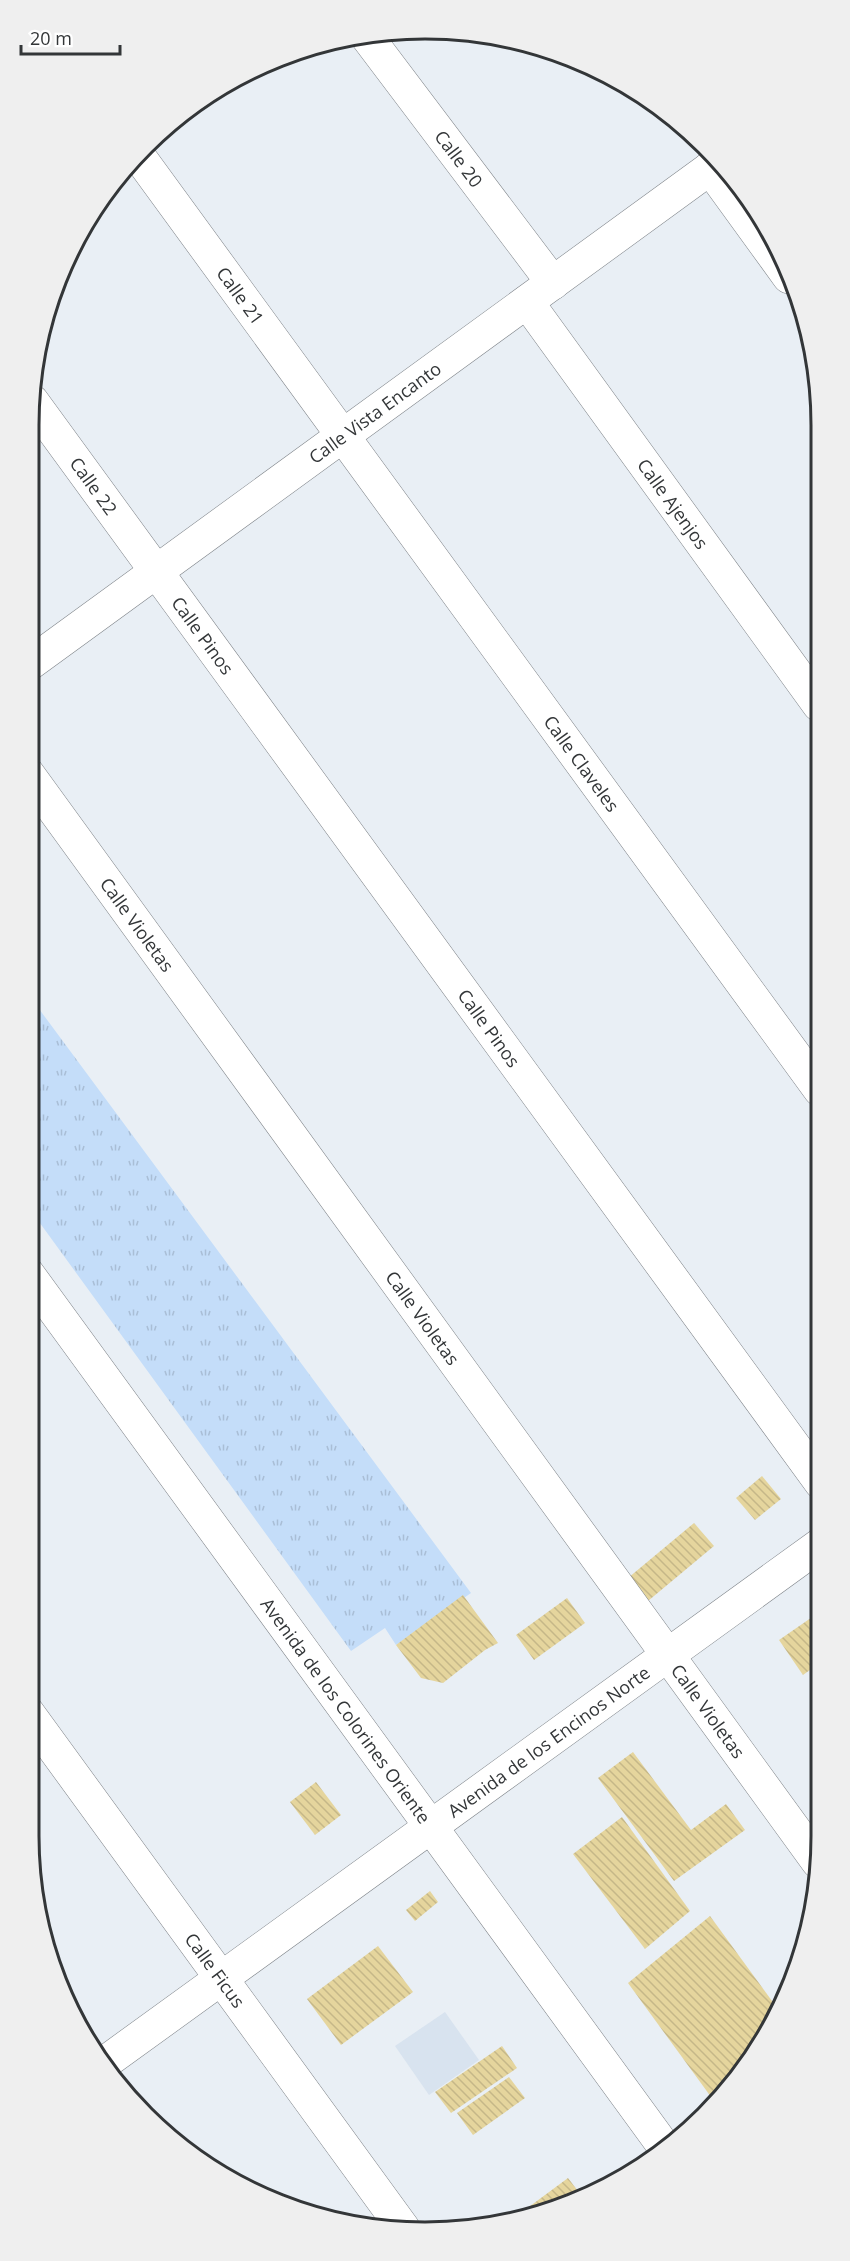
<svg xmlns="http://www.w3.org/2000/svg" width="850" height="2261" viewBox="0 0 850 2261" font-family="'Open Sans',sans-serif">
  <style>
    .built { fill: #d8e3ef }
    .grass { fill: url(#grass-tufts) }
    .building { fill: url(#building-back-hatch) }
    .lines { fill: none; stroke-linecap: round; stroke-linejoin: round }
    .minor-casing { stroke: #7e8388; stroke-width: 34 }
    .minor { stroke: #fff; stroke-width: 33 }
    .labels { text-anchor: middle; dominant-baseline: central; stroke-width: 4.5; stroke-linejoin: round; paint-order: stroke }
    .street-label { font-size: 18px; fill: #333638; stroke: #fff }
    .rim { fill: none; stroke: #333638; stroke-width: 3 }
  </style>
  <defs>
    <pattern id="grass-tufts" width="24" height="20" patternUnits="userSpaceOnUse" patternTransform="scale(1.5)"><rect width="24" height="20" fill="#c4ddf9"/><path d="M3 7l-1-3M5 7V3M7 7l1-3M15 17l-1-3M17 17v-4M19 17l1-3" fill="none" stroke="#a9bed6"/></pattern>
    <pattern id="building-back-hatch" width="6" height="6" patternUnits="userSpaceOnUse" patternTransform="scale(1.5)"><rect width="6" height="6" fill="#e5d59d"/><path d="M-1 5l2 2M0 0l6 6M5-1l2 2" fill="none" stroke="#c5b788"/></pattern>
  </defs>
  <rect width="100%" height="100%" fill="#e9eff5"/>
  <!-- built -->
  <polygon class="built" points="445,2012 479,2060 429,2095 395,2046"/>
  <!-- grass -->
  <polygon class="grass" points="28,994 471,1593 396,1645 385,1628 351,1651 29,1208"/>
  <!-- building -->
  <g class="building">
    <polygon points="762,1476 781,1499 755,1520 736,1498"/>
    <polygon points="694,1523 714,1546 648,1601 628,1578"/>
    <polygon points="463,1595 498,1643 485,1650 443,1683 421,1678 396,1645"/>
    <polygon points="567,1598 585,1623 534,1660 516,1635"/>
    <polygon points="821,1611 821,1662 803,1675 779,1640"/>
    <polygon points="633,1752 691,1830 726,1804 745,1830 674,1881 598,1778"/>
    <polygon points="316,1782 341,1815 315,1835 290,1802"/>
    <polygon points="622,1817 690,1911 645,1949 573,1854"/>
    <polygon points="430,1891 438,1902 415,1921 406,1910"/>
    <polygon points="710,1916 780,2012 740,2077 714,2101 628,1983"/>
    <polygon points="378,1946 413,1992 341,2045 307,1999"/>
    <polygon points="502,2046 517,2068 451,2113 435,2092"/>
    <polygon points="509,2077 525,2098 473,2135 457,2113"/>
    <polygon points="568,2178 584,2199 526,2218 522,2212"/>
  </g>
  <g class="lines">
    <!-- minor casing -->
    <g class="minor-casing">
      <g id="minor">
        <path id="s1" d="M365 34 553 283"/>
        <path id="s2" d="M138 155 820 1090"/>
        <polyline points="710,168 789,277"/>
        <path id="s3" d="M527 302 819 705"/>
        <path id="s4" d="M32 401 821 1483"/>
        <path id="s5" d="M28 665 720 161"/>
        <path id="s6" d="M28 774 818 1862"/>
        <path id="s7" d="M28 1274 665 2148"/>
        <path id="s8" d="M28 1713 403 2228"/>
        <path id="s9" d="M103 2064 821 1544"/>
      </g>
    </g>
    <!-- minor -->
    <use href="#minor" class="minor"/>
  </g>
  <g class="labels">
    <!-- street labels -->
    <g class="street-label">
      <text stroke="none"><textPath href="#s1" startOffset="156">Calle 20</textPath></text>
      <text stroke="none"><textPath href="#s2" startOffset="174">Calle 21</textPath></text>
      <text stroke="none"><textPath href="#s5" startOffset="429">Calle Vista Encanto</textPath></text>
      <text stroke="none"><textPath href="#s4" startOffset="105">Calle 22</textPath></text>
      <text stroke="none"><textPath href="#s3" startOffset="249">Calle Ajenjos</textPath></text>
      <text stroke="none"><textPath href="#s4" startOffset="290">Calle Pinos</textPath></text>
      <text stroke="none"><textPath href="#s2" startOffset="753">Calle Claveles</textPath></text>
      <text stroke="none"><textPath href="#s6" startOffset="186">Calle Violetas</textPath></text>
      <text stroke="none"><textPath href="#s4" startOffset="776">Calle Pinos</textPath></text>
      <text stroke="none"><textPath href="#s6" startOffset="672">Calle Violetas</textPath></text>
      <text stroke="none"><textPath href="#s7" startOffset="540">Avenida de los Colorines Oriente</textPath></text>
      <text stroke="none"><textPath href="#s6" startOffset="1158">Calle Violetas</textPath></text>
      <text stroke="none"><textPath href="#s9" startOffset="550">Avenida de los Encinos Norte</textPath></text>
      <text stroke="none"><textPath href="#s8" startOffset="318">Calle Ficus</textPath></text>
    </g>
  </g>
  <!-- crop -->
  <path d="M0 0H850V2261H0ZM425 39H425A386 386 0 0 1 811 425V1836A386 386 0 0 1 425 2222H425A386 386 0 0 1 39 1836V425A386 386 0 0 1 425 39Z" fill="#efefef" fill-rule="evenodd"/>
  <path class="rim" d="M425 39H425A386 386 0 0 1 811 425V1836A386 386 0 0 1 425 2222H425A386 386 0 0 1 39 1836V425A386 386 0 0 1 425 39Z"/>
  <!-- scale -->
  <path d="M21 45v9h99v-9" fill="none" stroke="#333638" stroke-width="3"/>
  <text x="30" y="45" font-size="18" fill="#333638" stroke="#ffffff" stroke-width="4.5" paint-order="stroke">20 m</text>
</svg>
